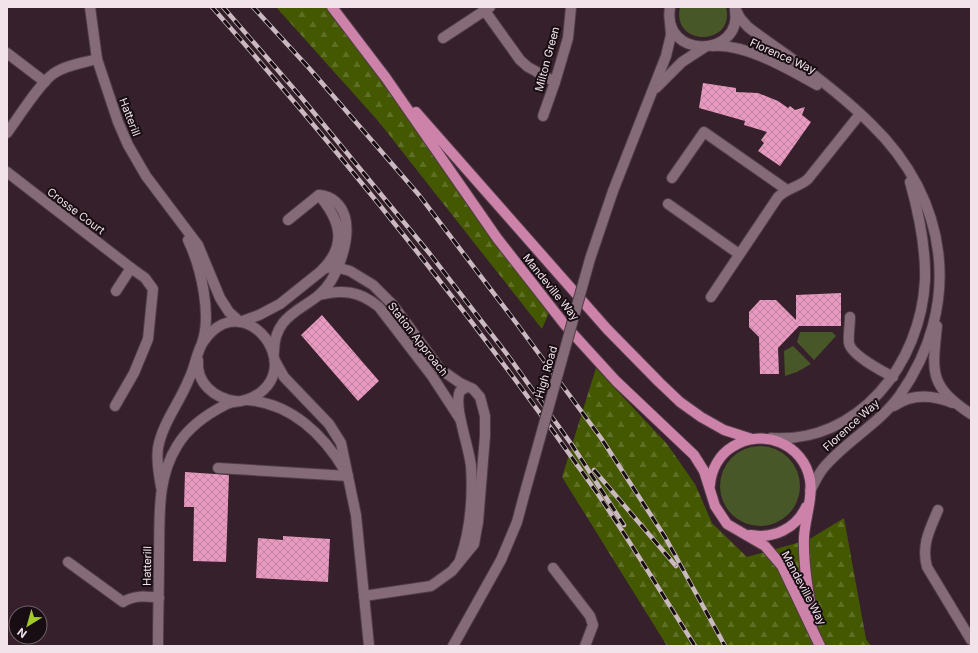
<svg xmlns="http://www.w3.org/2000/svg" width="978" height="653" viewBox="0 0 978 653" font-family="Inter,sans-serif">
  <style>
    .green { fill: #485727 }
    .forest { fill: url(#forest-firs) }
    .building { fill: url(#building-cross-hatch) }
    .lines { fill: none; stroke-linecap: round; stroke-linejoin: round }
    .minor-casing { stroke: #503d47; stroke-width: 12 }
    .major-casing { stroke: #503d47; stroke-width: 12 }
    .minor { stroke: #856b77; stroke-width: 10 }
    .major { stroke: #cd82a9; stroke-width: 10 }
    .rail-casing { stroke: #cab9c1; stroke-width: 4.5 }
    .rail { stroke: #170d12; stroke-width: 3; stroke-dasharray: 9; stroke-linecap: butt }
    .minor-bridge-casing { stroke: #503d47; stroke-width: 12; stroke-linecap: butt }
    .minor-bridge { stroke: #856b77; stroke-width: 10 }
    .labels { text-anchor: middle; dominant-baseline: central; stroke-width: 4; stroke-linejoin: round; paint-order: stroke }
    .street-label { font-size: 11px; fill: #f2e3ea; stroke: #170d12 }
  </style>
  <defs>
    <pattern id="forest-firs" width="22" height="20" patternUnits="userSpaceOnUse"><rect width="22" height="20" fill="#445801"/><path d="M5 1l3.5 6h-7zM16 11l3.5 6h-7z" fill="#5f7026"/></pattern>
    <pattern id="building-cross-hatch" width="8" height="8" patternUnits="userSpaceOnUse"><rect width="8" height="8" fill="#e799c0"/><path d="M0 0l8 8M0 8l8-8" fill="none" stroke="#c084a2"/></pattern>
  </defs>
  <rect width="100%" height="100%" fill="#36202b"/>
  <!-- green -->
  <g class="green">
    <path d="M680 7H726C736 46 671 48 680 7Z"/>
    <polygon points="800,332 832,332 836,336 814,360 797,342"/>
    <polygon points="793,346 811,364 797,372 785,376 784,351"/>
    <circle cx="760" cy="486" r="40"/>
  </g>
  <!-- forest -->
  <g class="forest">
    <polygon points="276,7 332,7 548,303 549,312 542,329 379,122"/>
    <polygon points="596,368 667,444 695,484 712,523 747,557 808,540 844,518 866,639 871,646 667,646 562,477"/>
  </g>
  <!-- building -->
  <g class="building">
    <polygon points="703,83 736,88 736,92 758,93 778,101 788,108 790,106 795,110 805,107 802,115 811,122 780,166 758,151 764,143 761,140 767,132 744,125 745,121 699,108"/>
    <polygon points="841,293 841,326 799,326 778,348 779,374 760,374 759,337 749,327 749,312 760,300 776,300 796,320 796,295"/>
    <polygon points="322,315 379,381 358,401 301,335"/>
    <polygon points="185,472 229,475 226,562 193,561 194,507 184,507"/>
    <polygon points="283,536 330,539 328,582 256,578 258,538 283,540"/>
  </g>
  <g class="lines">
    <!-- minor casing -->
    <g class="minor-casing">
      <g id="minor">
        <polyline points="90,7 97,59 118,122 128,145 146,176 198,245 220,298 229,312 240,322"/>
        <path d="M670 7C661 60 743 58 735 10"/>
        <path d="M735 8 740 18 748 27C761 37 774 46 787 55 816 76 846 99 871 124 949 199 963 305 900 395 880 423 849 439 826 465 819 472 815 482 810 491"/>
        <polyline points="485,11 520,60 528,67 555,82"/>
        <polyline points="443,38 490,7"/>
        <path d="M712 46C744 43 789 69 817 85"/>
        <polyline points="7,53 45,82"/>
        <polyline points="656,88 682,62 705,47"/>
        <polyline points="543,116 555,82 568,38 571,7"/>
        <path d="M7 133C18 118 40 83 53 74 65 65 83 63 97 59"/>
        <polyline points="7,172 131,268 116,291"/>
        <polyline points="672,178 704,132 787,190"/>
        <polyline points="613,191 666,56 671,35 670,22"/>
        <path d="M319 195C340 220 348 244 322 270"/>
        <polyline points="668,204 739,254"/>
        <path d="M188 240C201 267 212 315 202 343"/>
        <path d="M319 295C342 289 360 291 379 307L432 376 460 419"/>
        <path d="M711 297 778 197C787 188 799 187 808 179L860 114"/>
        <path d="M850 317C850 325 848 335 849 343 851 355 882 371 893 377"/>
        <polyline points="240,322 259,315 280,304 325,268 336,267 350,271 373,285 393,305 440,369 460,383 473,389 480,397 485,416 485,436 478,522 474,544 452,571 431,586 364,596"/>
        <path d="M937 326C932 373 929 386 971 414"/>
        <path d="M274 352C274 341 276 332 283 323 292 311 307 305 319 295 337 280 351 240 345 217 341 204 332 196 319 195L288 220"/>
        <path d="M198 360C196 383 214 398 235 401"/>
        <polyline points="275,361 284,377 329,424 341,443 356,515 369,646"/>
        <path d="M247 400C291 403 324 435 345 471"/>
        <polyline points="115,406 134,373 148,339 153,289 145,278 131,268"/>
        <path d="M894 406C912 393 933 395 953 403"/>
        <path d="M771 438C859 444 921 363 925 280 926 247 919 214 910 182"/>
        <polyline points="218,468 348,476"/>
        <path d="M938 510C930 529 921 545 927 567L971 640"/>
        <path d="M460 560C470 531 473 496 471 466 469 446 453 406 460 391L467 387"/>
        <path d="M68 562 123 602C134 595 146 596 159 598"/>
        <polyline points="553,568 590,616 593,625 585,646"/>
        <path d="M158 646C158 617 159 587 159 558 160 521 156 479 177 446 188 427 207 414 227 404 233 401 239 402 245 400 258 397 271 386 274 372 280 345 251 312 223 324 214 328 208 335 203 342 196 353 195 368 189 379 180 402 162 424 158 448 156 461 159 474 161 487"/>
        <polyline points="453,646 501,560 517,522 525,492"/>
      </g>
    </g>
    <!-- major casing -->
    <g class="major-casing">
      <g id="major">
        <polyline points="332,7 386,78 497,238 565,325 616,381 694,455 704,471 715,506 727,524 765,546 782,566 820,646"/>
        <polyline points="416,112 607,329 659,382 680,402 701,417 724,430 752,439"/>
        <path d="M710 485C711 470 719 455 732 447 762 427 804 444 810 480 813 498 805 519 804 537 803 566 808 594 814 622"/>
        <path d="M750 535C773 539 796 529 806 507"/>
      </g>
    </g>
    <!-- minor -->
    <use href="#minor" class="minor"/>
    <!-- major -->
    <use href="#major" class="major"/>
    <!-- rail casing -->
    <g class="rail-casing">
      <g id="rail">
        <path d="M212 7C348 161 477 322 595 490 630 541 662 594 695 646"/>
        <polyline points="223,7 301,97 430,254 509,357 572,445 624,525"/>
        <polyline points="253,7 309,68 419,195 517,324 601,438 665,537 725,646"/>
        <polyline points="594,470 676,566"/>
      </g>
    </g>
    <!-- rail -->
    <use href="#rail" class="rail"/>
    <!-- minor-bridge casing -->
    <g class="minor-bridge-casing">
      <polyline id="minor-bridge" points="525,492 590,259 613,191"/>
    </g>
    <!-- minor-bridge -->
    <use href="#minor-bridge" class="minor-bridge"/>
  </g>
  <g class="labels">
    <!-- street labels -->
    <g class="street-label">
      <text transform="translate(783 56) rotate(24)">Florence Way</text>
      <text transform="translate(547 59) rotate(-75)">Milton Green</text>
      <text transform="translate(130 117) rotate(69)">Hatterill</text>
      <text transform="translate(76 211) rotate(37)">Crosse Court</text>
      <text transform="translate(551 287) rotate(51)">Mandeville Way</text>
      <text transform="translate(418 339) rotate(52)">Station Approach</text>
      <text transform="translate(546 372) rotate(-74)">High Road</text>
      <text transform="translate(851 425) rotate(-42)">Florence Way</text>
      <text transform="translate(147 566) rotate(-89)">Hatterill</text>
      <text transform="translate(804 588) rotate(62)">Mandeville Way</text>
    </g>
  </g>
  <!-- border -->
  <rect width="978" height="653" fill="none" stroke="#f2e3ea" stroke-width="16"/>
  <!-- north arrow -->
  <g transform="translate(28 625) rotate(217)"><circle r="19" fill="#170d12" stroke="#6f6368"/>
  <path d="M0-3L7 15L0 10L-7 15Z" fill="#a1c92a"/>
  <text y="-6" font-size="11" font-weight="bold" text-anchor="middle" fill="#f2e3ea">N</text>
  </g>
</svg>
